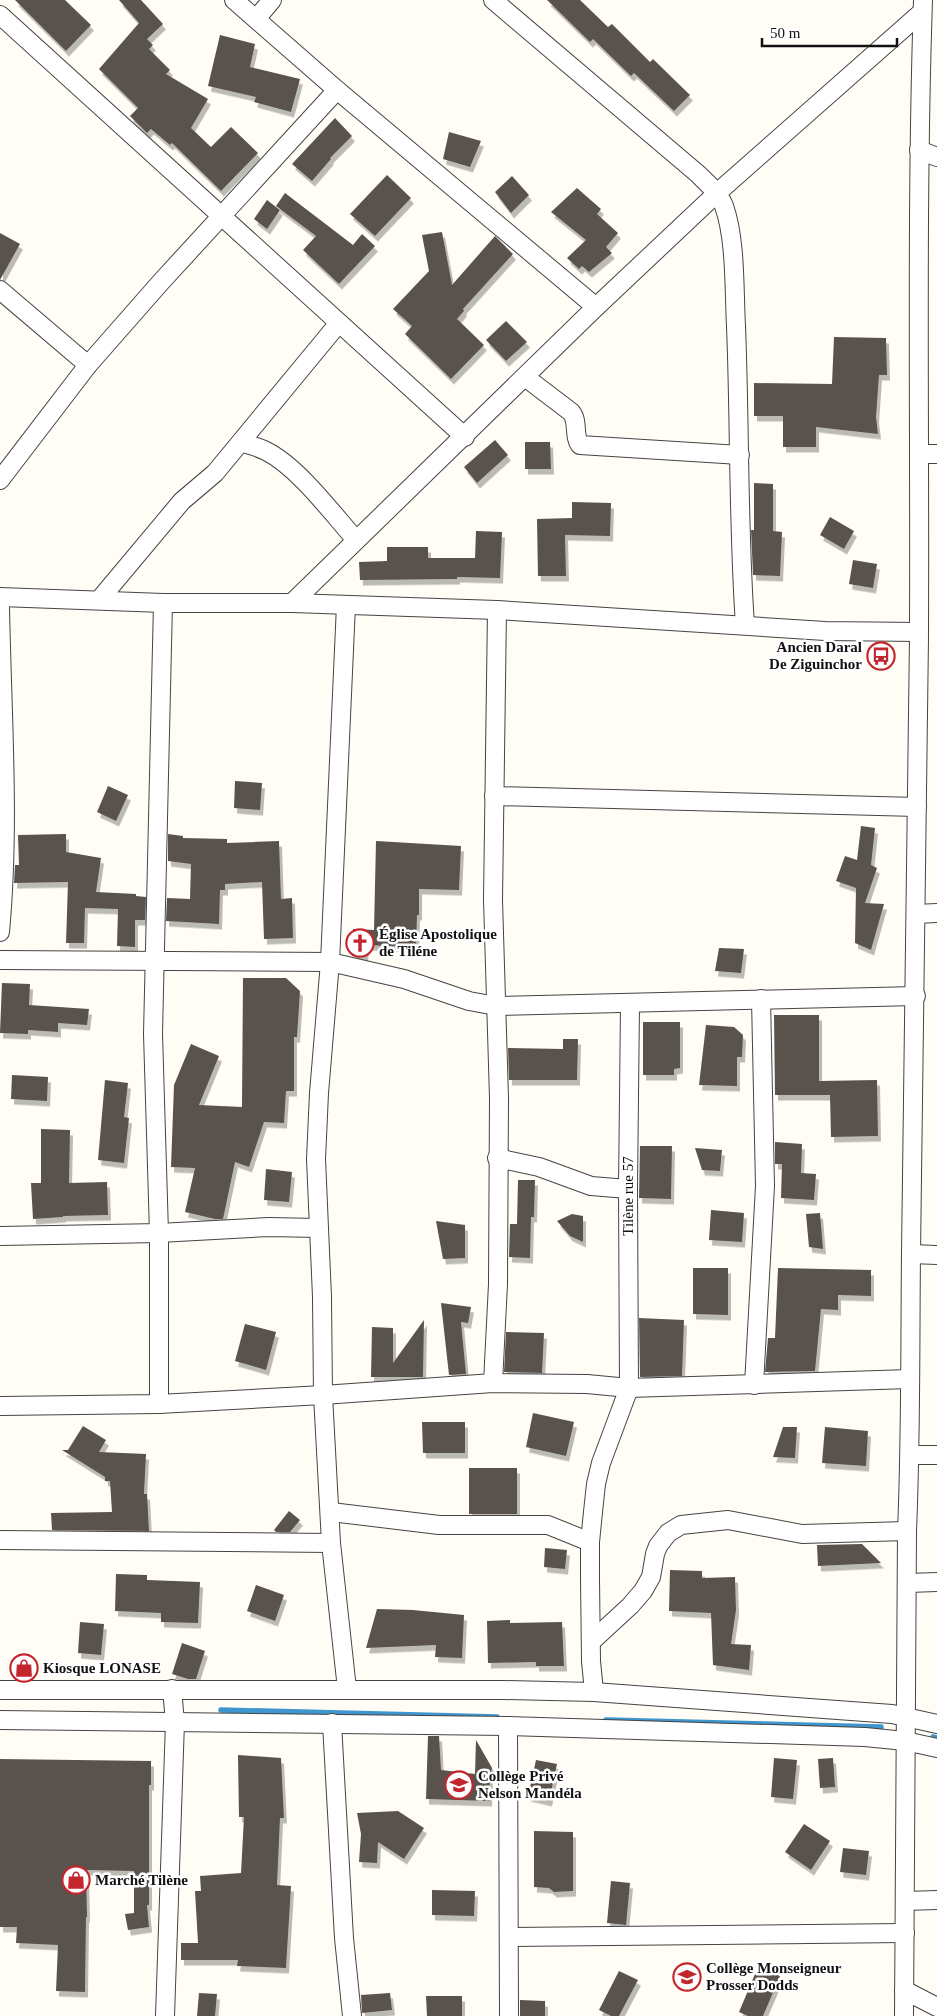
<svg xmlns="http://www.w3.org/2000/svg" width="937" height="2016" viewBox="0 0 937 2016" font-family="Georgia,serif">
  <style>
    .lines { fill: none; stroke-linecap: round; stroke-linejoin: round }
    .stream { stroke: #3f96cf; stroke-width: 5.5 }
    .building { fill: #5a524d; filter: url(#shadow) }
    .minor-casing { stroke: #444; stroke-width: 20 }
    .minor { stroke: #fff; stroke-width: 18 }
    .labels { text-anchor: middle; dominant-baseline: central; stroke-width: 5; stroke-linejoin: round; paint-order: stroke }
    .poi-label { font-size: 15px; font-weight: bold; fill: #111; stroke: #fff; text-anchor: start }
    .street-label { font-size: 15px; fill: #111; stroke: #fff }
  </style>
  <defs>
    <filter id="shadow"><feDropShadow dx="3" dy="5.5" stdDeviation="0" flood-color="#0004"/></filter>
  </defs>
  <rect width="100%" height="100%" fill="#fffdf5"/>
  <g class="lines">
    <!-- stream -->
    <g class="stream">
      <polyline points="221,1710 497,1717"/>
      <polyline points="606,1720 881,1727"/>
      <polyline points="933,1737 937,1738"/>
    </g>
  </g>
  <!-- building -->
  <g class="building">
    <polygon points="15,0 65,0 91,25 66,51"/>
    <polygon points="119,0 141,0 163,24 147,39 153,45 149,49 170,70 166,74 208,99 191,128 211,147 231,127 258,153 221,191 172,143 170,145 151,129 147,133 130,116 138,108 99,69 139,23"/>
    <polygon points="547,0 580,0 608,27 612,24 650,62 653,59 690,95 674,111 634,73 631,76 593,39 590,42"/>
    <polygon points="220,35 255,44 250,67 300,79 291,112 254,102 256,97 208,86"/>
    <polygon points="335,118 352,136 330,158 331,159 312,181 292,164"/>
    <polygon points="449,132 481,141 470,167 443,159"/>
    <polygon points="387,175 411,198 375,236 350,214"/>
    <polygon points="512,176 529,195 511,213 495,192"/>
    <polygon points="577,188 601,209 597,214 618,233 606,247 612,253 589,272 582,266 579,269 567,258 586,240 551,212"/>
    <polygon points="285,193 353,245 362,234 375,246 339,284 303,250 316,236 276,206"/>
    <polygon points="267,200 280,210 267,229 254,219"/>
    <polygon points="442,232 452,285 495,236 513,254 463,309 464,311 457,319 484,345 451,379 405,334 412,326 393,309 429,271 422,235"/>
    <polygon points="0,233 20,244 0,280"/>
    <polygon points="506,321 527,342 506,361 486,340"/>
    <polygon points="834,337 886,338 887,375 879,375 876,417 878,434 816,427 816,447 783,447 783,416 754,416 754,383 832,384"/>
    <polygon points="495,440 508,455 477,483 464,467"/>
    <polygon points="525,442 550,442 551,469 525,469"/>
    <polygon points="754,483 773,484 773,531 782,532 780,576 753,575 751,530 754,530"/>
    <polygon points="572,502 611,503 610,536 565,535 566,576 538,576 537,519 572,518"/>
    <polygon points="830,517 854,531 844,549 820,535"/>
    <polygon points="476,531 502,532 500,578 457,577 457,579 360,580 359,562 387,561 387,547 428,547 428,558 475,558"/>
    <polygon points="853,560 877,564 873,588 849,584"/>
    <polygon points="235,781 262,783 260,810 234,808"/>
    <polygon points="108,786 128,795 116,821 97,812"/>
    <polygon points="861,826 875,828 871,865 877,868 865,903 884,904 871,950 855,943 856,888 836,881 845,856 857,860"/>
    <polygon points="66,834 66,852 101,858 96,892 136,894 136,896 146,897 145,920 135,920 135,947 117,946 118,909 85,908 84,943 66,943 68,882 14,883 15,865 19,865 18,835"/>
    <polygon points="168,834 183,836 183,838 227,839 227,843 279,841 281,899 292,898 293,938 264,939 262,882 225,884 225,890 220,890 219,924 166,921 167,898 190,899 191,864 168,861"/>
    <polygon points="376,841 461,846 459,890 419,889 419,915 417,915 416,947 366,945 365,957 352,956 353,929 374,930"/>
    <polygon points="719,948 744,949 741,973 715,971"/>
    <polygon points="243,978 286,978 300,991 297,1037 294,1037 294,1091 286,1091 284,1123 264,1122 249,1167 235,1162 223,1219 215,1219 185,1212 195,1168 171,1167 174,1085 191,1044 219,1056 199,1105 242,1107"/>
    <polygon points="2,983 30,984 29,1005 89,1009 87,1025 58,1023 58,1032 28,1030 28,1034 0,1033"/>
    <polygon points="774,1015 819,1015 819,1081 877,1080 878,1136 831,1137 830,1095 775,1095"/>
    <polygon points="643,1022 680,1022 680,1068 674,1069 674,1075 643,1075"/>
    <polygon points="706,1025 734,1027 743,1035 742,1057 737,1057 737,1086 699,1085"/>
    <polygon points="563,1039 578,1039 577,1080 509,1080 508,1048 563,1049"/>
    <polygon points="12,1075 48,1077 47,1101 11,1099"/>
    <polygon points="105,1080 128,1083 124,1117 129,1118 124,1163 98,1160"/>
    <polygon points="41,1129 70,1130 69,1183 107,1182 108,1215 63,1216 63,1217 33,1219 31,1183 41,1183"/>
    <polygon points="775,1142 802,1144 801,1173 816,1174 814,1200 781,1198 782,1164 775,1164"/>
    <polygon points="640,1146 672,1146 671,1199 639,1198"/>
    <polygon points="695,1148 722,1150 720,1171 702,1170"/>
    <polygon points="266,1169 292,1172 289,1202 264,1200"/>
    <polygon points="518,1180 535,1180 534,1217 531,1217 530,1258 509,1257 510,1224 517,1224"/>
    <polygon points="711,1210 744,1213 742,1242 709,1240"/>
    <polygon points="820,1213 823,1249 809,1247 806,1214"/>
    <polygon points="572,1214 583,1216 583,1242 570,1236 557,1221"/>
    <polygon points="436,1221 465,1225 465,1258 443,1259"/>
    <polygon points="693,1268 728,1268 728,1315 693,1314"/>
    <polygon points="778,1268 871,1270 871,1296 838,1295 838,1310 821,1309 815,1371 765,1372 768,1338 775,1338"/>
    <polygon points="441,1303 471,1307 468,1323 461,1322 466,1374 449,1375"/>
    <polygon points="639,1318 684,1320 682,1376 640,1377"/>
    <polygon points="424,1320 423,1377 371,1377 372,1327 393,1328 393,1363"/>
    <polygon points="245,1324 276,1332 266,1370 235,1361"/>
    <polygon points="506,1332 544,1333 542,1373 504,1372"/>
    <polygon points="533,1413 574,1422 566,1456 526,1447"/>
    <polygon points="422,1422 465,1422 465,1453 423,1453"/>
    <polygon points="83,1426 106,1440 99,1452 146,1454 144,1494 147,1494 149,1531 52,1530 51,1513 112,1512 110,1481 105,1481 105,1477 62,1450 68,1450"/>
    <polygon points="783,1427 797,1427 795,1458 773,1457"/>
    <polygon points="825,1427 868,1431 866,1466 822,1463"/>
    <rect x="469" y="1468" width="48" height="46"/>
    <polygon points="289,1511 300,1520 290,1532 276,1532 274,1530"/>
    <polygon points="862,1544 881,1563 818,1566 817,1545"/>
    <polygon points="545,1548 567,1550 565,1569 544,1567"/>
    <polygon points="670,1570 702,1571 702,1578 735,1577 736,1610 731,1644 751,1645 749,1670 713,1665 711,1613 669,1611"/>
    <polygon points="116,1574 147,1575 147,1580 200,1582 198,1623 161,1622 161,1613 115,1611"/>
    <polygon points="256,1585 284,1595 275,1621 247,1611"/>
    <polygon points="377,1609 413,1610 464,1615 462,1658 435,1657 436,1645 366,1648"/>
    <polygon points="510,1620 510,1623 562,1622 564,1666 536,1666 536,1662 488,1663 487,1621"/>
    <polygon points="80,1622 104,1624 101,1655 78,1653"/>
    <polygon points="182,1643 205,1651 196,1679 188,1679 172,1674"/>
    <polygon points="428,1736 439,1736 441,1770 475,1774 476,1740 492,1768 490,1777 489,1801 426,1799"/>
    <polygon points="238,1755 281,1758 284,1818 280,1818 277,1885 291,1886 286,1968 237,1966 238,1960 181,1960 181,1943 198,1943 195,1891 201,1891 200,1876 241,1873 244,1817 239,1817"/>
    <polygon points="774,1758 797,1760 793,1799 771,1797"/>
    <polygon points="833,1758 835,1787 820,1788 818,1759"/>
    <polygon points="0,1759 151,1761 151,1785 149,1785 149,1905 147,1905 149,1927 128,1930 125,1914 134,1913 134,1871 86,1870 87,1917 86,1917 85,1992 56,1991 58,1945 16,1943 17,1927 0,1927"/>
    <polygon points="536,1760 557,1764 549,1801 528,1796"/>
    <polygon points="398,1811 424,1828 404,1859 378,1842 377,1863 359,1862 361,1834 357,1813"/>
    <polygon points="804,1824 830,1841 811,1870 785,1852"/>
    <polygon points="534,1831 573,1832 573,1891 554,1892 549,1888 534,1887"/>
    <polygon points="843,1848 869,1851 866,1875 840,1872"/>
    <polygon points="611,1881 630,1883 626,1925 607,1923"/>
    <polygon points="432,1890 475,1891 474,1916 432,1915"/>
    <polygon points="758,1967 780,1976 763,2016 748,2016 739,2012"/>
    <polygon points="619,1971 638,1980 619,2016 611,2016 599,2010"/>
    <polygon points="199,1993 217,1994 215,2016 197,2016"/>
    <polygon points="390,1993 392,2010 362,2013 361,1995"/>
    <polygon points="426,1996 462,1996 462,2016 427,2016"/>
    <polygon points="520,2000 545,2001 545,2016 520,2016"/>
  </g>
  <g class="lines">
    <!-- minor casing -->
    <g class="minor-casing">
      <g id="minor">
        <polyline points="234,0 337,90 596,307"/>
        <path d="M493 0 698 174C708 184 719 193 724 206 736 240 734 290 736 326 740 426 738 526 745 625"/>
        <polyline points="0,15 465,437"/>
        <polyline points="256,19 272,0"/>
        <polyline points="919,150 937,157"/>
        <polyline points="0,290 88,365"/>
        <path d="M525 377 571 412C579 421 573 436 580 445L740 455"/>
        <path d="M241 442C249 445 258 447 266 451 298 467 332 513 356 540"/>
        <polyline points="919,454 937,454"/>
        <polyline points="0,480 88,365 160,283 337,90"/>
        <polyline points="0,597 163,603 292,603 497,610 825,631 919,632"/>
        <polyline points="100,599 182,501 215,473 338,324"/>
        <polyline points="292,603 596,307 717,193 922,12"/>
        <polyline points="346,605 330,962 319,1093 316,1159 322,1297 323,1395 331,1543 347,1689"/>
        <path d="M0 607C2 715 10 824 0 932"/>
        <polyline points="494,796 917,807"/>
        <polyline points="916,914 937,913"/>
        <polyline points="0,960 330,962 404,979 469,1001 496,1006 916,996"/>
        <polyline points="497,1158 539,1167 591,1186 628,1189"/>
        <polyline points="0,1236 159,1233 269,1227 318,1228"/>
        <polyline points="911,1254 937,1255"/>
        <polyline points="493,1383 498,1284 499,1098 493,900 497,610"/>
        <polyline points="754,1385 765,1186 761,999"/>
        <polyline points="159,1404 159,1233 153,1034 163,603"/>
        <polyline points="0,1406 159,1404 323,1395 493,1383 587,1384 629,1388 910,1379"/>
        <polyline points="910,1455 937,1455"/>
        <polyline points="331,1512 439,1525 548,1525 590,1542"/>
        <polyline points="0,1540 331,1543"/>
        <polyline points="908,1583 937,1582"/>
        <polyline points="592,1641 630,1606 643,1591 651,1577 655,1554 658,1546 668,1533 681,1525 728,1520 802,1534 907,1531"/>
        <polyline points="0,1690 504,1690 594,1692 892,1714 937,1724"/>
        <polyline points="594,1692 591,1661 590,1579 590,1542 593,1512 596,1484 601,1463 629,1388 628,1189 630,1004"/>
        <polyline points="0,1720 508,1726 865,1737 905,1741 937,1748"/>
        <polyline points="332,1723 344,1938 352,2016"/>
        <polyline points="508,1726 509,2016"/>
        <polyline points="905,1901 937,1900"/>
        <polyline points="510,1937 905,1933"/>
        <polyline points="904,1990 937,2007"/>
        <polyline points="165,2016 175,1722 172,1689"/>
        <path d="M904 2016 907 1531C911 1439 910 1347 911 1254 914 1047 918 839 919 631 920 421 916 210 923 0"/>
      </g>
    </g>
    <!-- minor -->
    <use href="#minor" class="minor"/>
  </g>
  <!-- icons -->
  <defs>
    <g id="bus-ring" transform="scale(1.4375)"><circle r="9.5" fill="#fff" stroke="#c4262e" stroke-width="1.5"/><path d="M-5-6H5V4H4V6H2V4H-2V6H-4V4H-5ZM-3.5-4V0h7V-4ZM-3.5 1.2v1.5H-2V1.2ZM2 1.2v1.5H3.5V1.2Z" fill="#c4262e"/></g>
    <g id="church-ring" transform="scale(1.4375)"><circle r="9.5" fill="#fff" stroke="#c4262e" stroke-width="1.5"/><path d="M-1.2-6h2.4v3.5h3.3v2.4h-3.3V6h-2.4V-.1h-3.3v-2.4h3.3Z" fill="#c4262e"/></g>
    <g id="shop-ring" transform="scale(1.4375)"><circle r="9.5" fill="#fff" stroke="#c4262e" stroke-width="1.5"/><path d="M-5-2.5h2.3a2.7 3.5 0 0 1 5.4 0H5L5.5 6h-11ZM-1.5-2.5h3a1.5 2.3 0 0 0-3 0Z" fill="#c4262e"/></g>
    <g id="school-ring" transform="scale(1.4375)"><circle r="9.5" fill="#fff" stroke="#c4262e" stroke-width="1.5"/><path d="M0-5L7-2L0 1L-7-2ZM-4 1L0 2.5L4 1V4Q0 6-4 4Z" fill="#c4262e"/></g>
  </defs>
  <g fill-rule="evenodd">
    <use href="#bus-ring" x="881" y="656"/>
    <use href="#church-ring" x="360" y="943"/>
    <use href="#shop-ring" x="24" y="1668"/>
    <use href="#school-ring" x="459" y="1785"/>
    <use href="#shop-ring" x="76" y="1880"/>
    <use href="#school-ring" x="687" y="1977"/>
  </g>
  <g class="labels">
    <!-- poi labels -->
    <g class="poi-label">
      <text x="862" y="647" text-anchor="end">Ancien Daral<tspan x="862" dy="17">De Ziguinchor</tspan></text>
      <text x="379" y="934">Église Apostolique<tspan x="379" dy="17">de Tiléne</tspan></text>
      <text x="43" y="1668">Kiosque LONASE</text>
      <text x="478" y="1776">Collège Privé<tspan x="478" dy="17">Nelson Mandéla</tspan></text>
      <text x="95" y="1880">Marché Tilène</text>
      <text x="706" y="1968">Collège Monseigneur<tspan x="706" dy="17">Prosser Dodds</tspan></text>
    </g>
    <!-- street labels -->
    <g class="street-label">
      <text transform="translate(628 1196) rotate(-90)">Tilène rue 57</text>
    </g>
  </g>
  <!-- scale -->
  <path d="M762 38v8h135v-8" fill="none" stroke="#111111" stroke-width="2.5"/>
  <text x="770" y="38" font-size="15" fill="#111111" stroke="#ffffff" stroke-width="4" paint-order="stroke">50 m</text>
</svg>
